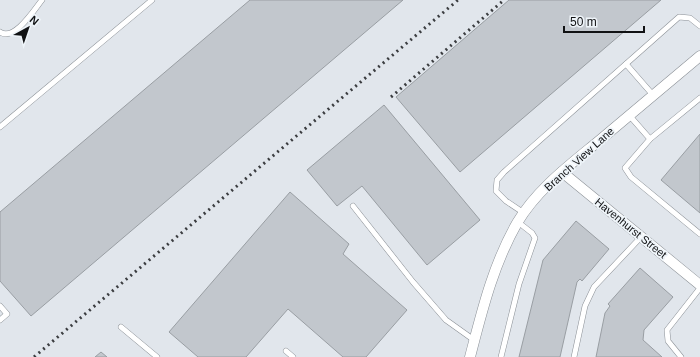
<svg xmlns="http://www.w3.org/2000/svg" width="700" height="357" viewBox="0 0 700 357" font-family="Arial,sans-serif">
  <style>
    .building { fill: #c2c7cd; stroke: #999ea3 }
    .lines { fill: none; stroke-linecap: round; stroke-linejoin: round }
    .service-casing { stroke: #8b9096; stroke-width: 6 }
    .minor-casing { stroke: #8b9096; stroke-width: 11 }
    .service { stroke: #fff; stroke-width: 5 }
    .minor { stroke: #fff; stroke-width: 10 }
    .rail { stroke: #3b3d40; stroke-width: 3; stroke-dasharray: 2 4; stroke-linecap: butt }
    .labels { text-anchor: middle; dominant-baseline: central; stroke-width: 3.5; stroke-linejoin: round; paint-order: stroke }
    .street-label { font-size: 11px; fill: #111214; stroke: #eef4f9 }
  </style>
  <rect width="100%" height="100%" fill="#e1e6ec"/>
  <!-- building -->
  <g class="building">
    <polygon points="250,0 403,0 31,316 0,281 0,212"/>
    <polygon points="509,0 661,0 460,172 396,97"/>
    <polygon points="384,105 480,220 427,265 362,186 337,206 307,170"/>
    <polygon points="700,134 700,213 661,180"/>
    <polygon points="290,192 349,244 343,254 407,310 366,357 343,357 288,309 246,357 198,357 169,332"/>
    <polygon points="576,221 609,249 582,281 580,279 577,282 560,357 519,357 543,260"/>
    <polygon points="640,268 673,297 644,330 643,340 662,357 596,357 605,313 610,306 608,304"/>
    <polygon points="101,352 107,357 95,357"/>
  </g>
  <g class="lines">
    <!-- service casing -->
    <g class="service-casing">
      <g id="service">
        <path d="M0 32C14 42 34 10 42 0"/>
        <polyline points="626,64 653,95"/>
        <polyline points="700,98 650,139 625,168 631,177 700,234"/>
        <polyline points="629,115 650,139"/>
        <polyline points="0,127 152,0"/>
        <polyline points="353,206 413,282 446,320 474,340"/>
        <polyline points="524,213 506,201 496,191 497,180 504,172 679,17 690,18 700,26"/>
        <polyline points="0,306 7,314 0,320"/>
        <polyline points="121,327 157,357"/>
        <polyline points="286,351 293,357"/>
        <polyline points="501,357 519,284 535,238 532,233 518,222"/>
        <polyline points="574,357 585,306 594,287 641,237"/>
        <polyline points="681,357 668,341 667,330 700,288"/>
      </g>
    </g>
    <!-- minor casing -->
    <g class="minor-casing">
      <g id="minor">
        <polyline points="562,172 700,285"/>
        <path d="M470 357C482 311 493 265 517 223 537 189 571 164 600 140 633 112 667 84 700 56"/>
      </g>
    </g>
    <!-- service -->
    <use href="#service" class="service"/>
    <!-- minor -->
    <use href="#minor" class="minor"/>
    <!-- rail -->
    <g class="rail">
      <polyline points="391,97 504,0"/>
      <polyline points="34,357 458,0"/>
    </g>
  </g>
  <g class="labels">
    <!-- street labels -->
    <g class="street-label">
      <text transform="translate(579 159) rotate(-42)">Branch View Lane</text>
      <text transform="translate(631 228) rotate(39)">Havenhurst Street</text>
    </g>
  </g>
  <!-- north arrow -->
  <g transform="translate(28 28) rotate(40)" stroke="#eef4f9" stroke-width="3" paint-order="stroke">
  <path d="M0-3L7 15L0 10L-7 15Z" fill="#111214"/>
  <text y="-6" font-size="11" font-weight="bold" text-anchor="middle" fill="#111214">N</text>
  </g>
  <!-- scale -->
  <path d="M564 26v6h80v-6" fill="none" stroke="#111214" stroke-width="2"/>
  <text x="570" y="26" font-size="12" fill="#111214" stroke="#eef4f9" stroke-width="3" paint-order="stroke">50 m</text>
</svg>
